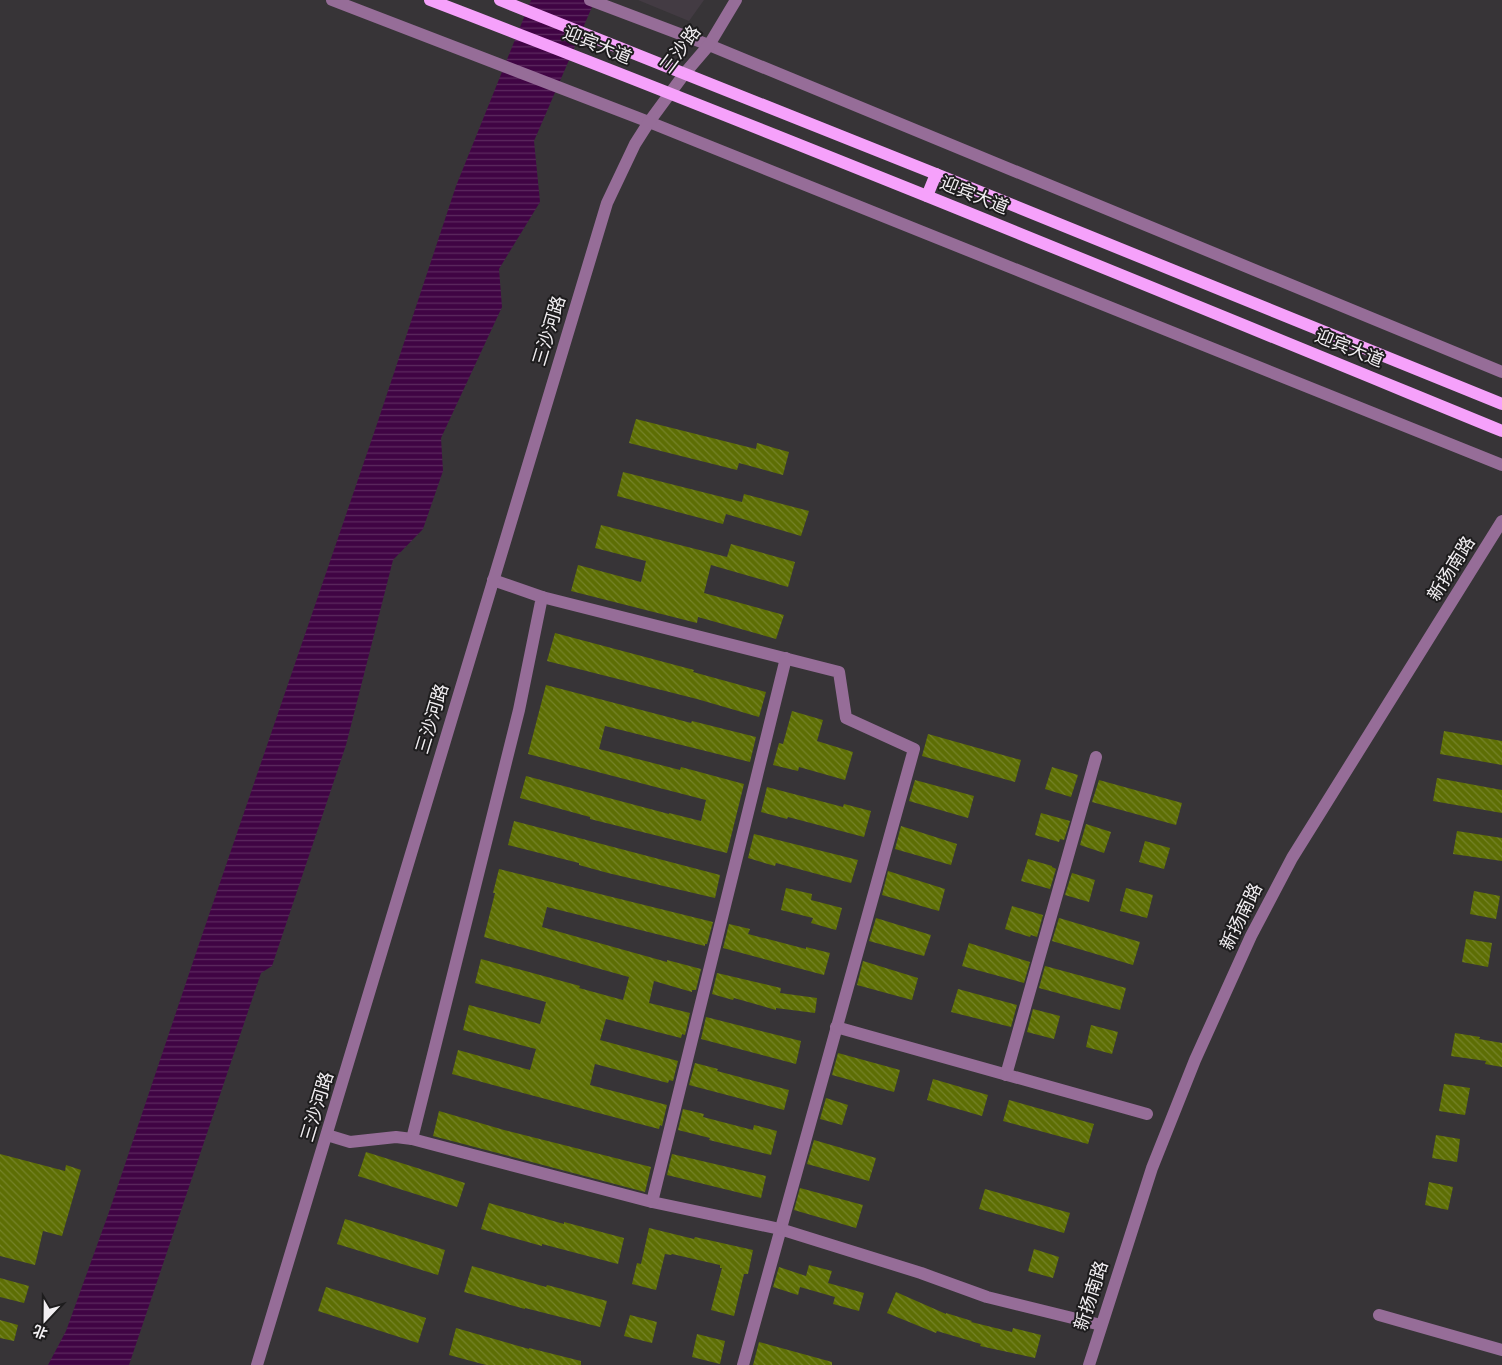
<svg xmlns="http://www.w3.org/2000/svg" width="1502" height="1365" viewBox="0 0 1502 1365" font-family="'Alegreya Sans','Noto Sans SC',sans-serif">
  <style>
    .built { fill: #433b43 }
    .water { fill: url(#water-rules) }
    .building { fill: url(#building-back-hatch) }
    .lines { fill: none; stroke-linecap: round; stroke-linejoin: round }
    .minor { stroke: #966d98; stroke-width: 12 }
    .major { stroke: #f6a1fb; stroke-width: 12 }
    .labels { text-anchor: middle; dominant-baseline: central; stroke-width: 4; stroke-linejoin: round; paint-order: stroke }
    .street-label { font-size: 18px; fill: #f2eff2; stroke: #1d1c1d }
  </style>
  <defs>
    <pattern id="water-rules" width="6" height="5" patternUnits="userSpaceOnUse" patternTransform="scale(1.25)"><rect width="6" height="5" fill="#400444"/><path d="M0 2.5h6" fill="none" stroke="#5c295f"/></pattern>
    <pattern id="building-back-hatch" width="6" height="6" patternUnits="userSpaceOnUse" patternTransform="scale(1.25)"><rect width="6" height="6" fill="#5d6e04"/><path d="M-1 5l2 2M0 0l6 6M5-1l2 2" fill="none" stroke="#758329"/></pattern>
  </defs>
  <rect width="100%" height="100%" fill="#373437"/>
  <!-- built -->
  <polygon class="built" points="638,0 704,0 689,21"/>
  <!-- water -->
  <polygon class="water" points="531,0 595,0 534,141 540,202 499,269 502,307 441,438 443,471 423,529 393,560 346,745 272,966 261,973 129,1365 48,1365 66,1331 109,1212 199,944 377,424 456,186"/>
  <!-- building -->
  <g class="building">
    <polygon points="636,419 756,449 757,443 789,452 783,475 739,463 737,470 629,443"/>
    <polygon points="623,472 742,502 744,494 809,511 801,536 726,514 723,524 617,496"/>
    <polygon points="601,525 727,557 731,544 795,562 788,587 711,565 704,593 784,615 776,639 698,617 697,623 571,591 578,565 641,582 646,561 595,548"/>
    <polygon points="555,633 694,670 693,672 766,692 759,717 697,699 547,661"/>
    <polygon points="546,685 691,723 692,721 756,737 750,762 605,726 599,749 680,770 681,767 744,784 727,853 590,819 590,817 520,798 526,776 669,814 669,813 701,821 706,800 528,754"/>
    <polygon points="792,711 823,720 817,741 853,752 845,780 799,767 798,771 773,765 779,743 783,744"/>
    <polygon points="1444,731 1502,741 1502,765 1440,754"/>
    <polygon points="928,734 1021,760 1015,782 922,756"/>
    <polygon points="1052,767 1078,775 1071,797 1045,789"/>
    <polygon points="1437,778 1502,790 1502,813 1433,801"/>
    <polygon points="915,780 974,796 968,818 909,801"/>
    <polygon points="1099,780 1182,803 1176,825 1092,802"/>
    <polygon points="767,787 843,807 844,804 871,811 864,837 788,817 787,819 761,812"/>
    <polygon points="1041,813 1070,821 1064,840 1060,839 1059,842 1035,835"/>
    <polygon points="514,821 720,875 715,898 608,873 579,865 579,863 508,845"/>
    <polygon points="1086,824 1111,832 1104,853 1080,845"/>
    <polygon points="901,826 957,844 951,865 895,849"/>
    <polygon points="1457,831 1502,838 1502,861 1453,854"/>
    <polygon points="754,834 858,860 851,883 776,863 775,866 748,858"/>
    <polygon points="1145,841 1170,848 1164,869 1139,862"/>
    <polygon points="1028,859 1052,866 1052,867 1056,869 1050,889 1021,881"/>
    <polygon points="499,869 713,922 707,944 705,944 705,946 547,907 542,927 667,962 667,960 701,969 696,990 692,990 692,992 654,981 649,1003 690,1013 685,1035 682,1034 681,1038 606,1019 600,1040 678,1061 673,1081 669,1080 668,1083 595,1064 590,1085 667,1105 662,1126 660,1125 659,1129 452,1074 458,1050 530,1070 536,1049 463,1030 469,1005 540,1024 546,1002 475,983 481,959 580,986 579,988 623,1000 629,977 484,937 495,893 493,893"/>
    <polygon points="888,871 945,889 939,911 882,895"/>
    <polygon points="1072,873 1095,880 1089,902 1065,895"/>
    <polygon points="786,888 812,894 811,900 842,908 836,930 811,923 813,918 781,910"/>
    <polygon points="1126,888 1153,895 1147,918 1120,911"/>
    <polygon points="1474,891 1500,896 1496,919 1470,914"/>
    <polygon points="1012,906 1043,915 1037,937 1031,935 1030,937 1005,929"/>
    <polygon points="876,918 931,935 924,956 869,941"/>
    <polygon points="1059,918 1140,942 1133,965 1052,941"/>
    <polygon points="729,924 750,929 748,934 806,949 806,947 830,953 824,975 723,948"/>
    <polygon points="1466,939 1492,943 1488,967 1462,962"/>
    <polygon points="969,943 1030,962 1024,983 962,966"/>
    <polygon points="863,961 918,978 912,1000 857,985"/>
    <polygon points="1045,966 1126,988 1120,1010 1039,988"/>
    <polygon points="717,973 781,988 780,993 817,998 815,1013 776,1008 776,1010 734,998 733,1000 712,994"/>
    <polygon points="958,989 1017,1005 1011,1027 951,1012"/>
    <polygon points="1033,1009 1060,1016 1054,1039 1027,1032"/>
    <polygon points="706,1017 801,1041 796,1064 701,1039"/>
    <polygon points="1091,1025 1118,1032 1112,1054 1086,1047"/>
    <polygon points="1455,1033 1480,1037 1479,1039 1502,1043 1502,1067 1485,1064 1486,1061 1451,1056"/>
    <polygon points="838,1053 900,1070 894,1092 832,1075"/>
    <polygon points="695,1063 718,1069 717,1071 789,1090 784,1110 689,1085"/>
    <polygon points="933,1079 988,1095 982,1116 927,1100"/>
    <polygon points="1444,1084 1470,1088 1465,1115 1439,1111"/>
    <polygon points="826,1098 848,1105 842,1125 820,1119"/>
    <polygon points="1009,1100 1094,1124 1088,1144 1003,1121"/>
    <polygon points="683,1109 704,1114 703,1117 753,1130 754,1125 777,1131 771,1155 709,1140 710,1138 678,1130"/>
    <polygon points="439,1111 504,1130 651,1167 645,1192 433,1136"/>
    <polygon points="1436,1135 1460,1139 1457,1162 1432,1158"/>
    <polygon points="814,1140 876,1158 869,1181 807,1164"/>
    <polygon points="366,1152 465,1183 457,1207 358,1176"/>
    <polygon points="0,1154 65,1171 66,1165 81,1170 62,1236 43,1231 35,1265 0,1256"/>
    <polygon points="672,1154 766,1176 761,1198 667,1175"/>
    <polygon points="1429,1182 1453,1187 1448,1210 1425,1205"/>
    <polygon points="800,1188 863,1205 856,1228 794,1210"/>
    <polygon points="985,1189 1070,1213 1064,1233 979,1209"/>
    <polygon points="489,1203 564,1224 564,1222 624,1238 618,1264 542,1244 542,1246 481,1229"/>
    <polygon points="345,1219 445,1250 438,1275 337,1244"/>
    <polygon points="649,1228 694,1239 695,1237 753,1250 748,1274 744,1274 734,1316 711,1310 722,1268 720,1268 720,1265 672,1254 671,1255 665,1254 656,1290 632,1284 637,1263 641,1264"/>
    <polygon points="1034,1249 1059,1257 1053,1278 1028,1271"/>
    <polygon points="809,1265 832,1271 828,1283 864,1293 859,1311 833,1304 835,1297 800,1287 798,1295 773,1287 779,1267 806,1276"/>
    <polygon points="472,1266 546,1287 547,1285 607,1301 600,1327 525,1308 525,1309 464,1292"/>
    <polygon points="0,1278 29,1286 24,1303 0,1297"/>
    <polygon points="326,1287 426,1318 418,1343 318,1311"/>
    <polygon points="896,1292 946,1314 946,1313 972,1321 971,1322 1012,1332 1013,1328 1041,1335 1035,1358 980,1346 981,1344 937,1331 936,1333 887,1313"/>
    <polygon points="630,1315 657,1322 652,1343 624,1336"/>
    <polygon points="0,1320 18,1325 14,1341 0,1338"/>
    <polygon points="456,1328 529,1349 529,1348 581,1361 581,1365 486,1365 449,1355"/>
    <polygon points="697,1334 725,1341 720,1364 692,1357"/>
    <polygon points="759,1342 832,1362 832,1365 753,1365"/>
  </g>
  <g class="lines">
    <!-- minor -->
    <g class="minor">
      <polyline points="332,0 649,122 1502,465"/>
      <polyline points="590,0 709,45 1502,372"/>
      <polyline points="542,597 839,672 846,718 914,749 743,1365"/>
      <polyline points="836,1027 1147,1114"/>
      <polyline points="1006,1075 1096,757"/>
      <polyline points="327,1135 350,1142 396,1137 412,1139 652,1202 780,1229 921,1273 987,1297 1101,1325"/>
      <polyline points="412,1139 519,710 542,597 493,580"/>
      <polyline points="652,1202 786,658"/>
      <polyline points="1379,1315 1502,1350"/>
      <polyline points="257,1365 607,203 635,144 649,122 685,73 709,45 736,0"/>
      <polyline points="1089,1365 1152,1168 1195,1060 1251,936 1292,858 1502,521"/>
    </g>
    <!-- major -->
    <g class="major">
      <path d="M430 0C790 138 1146 285 1502 431"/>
      <polyline points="500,0 936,174 1502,404"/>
      <polyline points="927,196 936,174"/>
    </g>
  </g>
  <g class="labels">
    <!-- street labels -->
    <g class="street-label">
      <text transform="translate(597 46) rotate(22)">迎宾大道</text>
      <text transform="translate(681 50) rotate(-53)">三沙路</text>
      <text transform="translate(974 196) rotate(22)">迎宾大道</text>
      <text transform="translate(550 331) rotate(-73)">三沙河路</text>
      <text transform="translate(1349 349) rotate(22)">迎宾大道</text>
      <text transform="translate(1452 569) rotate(-58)">新扬南路</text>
      <text transform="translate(433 719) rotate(-73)">三沙河路</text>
      <text transform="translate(1242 917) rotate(-64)">新扬南路</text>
      <text transform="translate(318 1107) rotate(-73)">三沙河路</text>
      <text transform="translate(1092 1296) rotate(-72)">新扬南路</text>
    </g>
  </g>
  <!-- north arrow -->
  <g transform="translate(45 1320) rotate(202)" stroke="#1d1c1d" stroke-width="4" paint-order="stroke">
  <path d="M0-4L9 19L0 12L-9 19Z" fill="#f2eff2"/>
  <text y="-8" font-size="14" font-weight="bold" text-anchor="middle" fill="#f2eff2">北</text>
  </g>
</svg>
